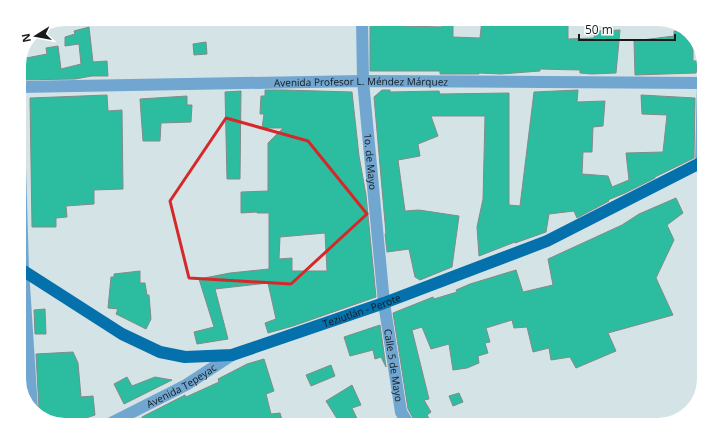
<svg xmlns="http://www.w3.org/2000/svg" width="723" height="444" viewBox="0 0 723 444" font-family="'Open Sans',sans-serif">
  <style>
    .building { fill: #2cbda1; stroke: #7f8c88; fill-rule: evenodd }
    .lines { fill: none; stroke-linecap: round; stroke-linejoin: round }
    .minor { stroke: #71a6d0; stroke-width: 12 }
    .major { stroke: #0470ac; stroke-width: 12 }
    .marked { fill: none; stroke: #d62828; stroke-width: 3; stroke-linejoin: round }
    .labels { text-anchor: middle; dominant-baseline: central; stroke-width: 3; stroke-linejoin: round; paint-order: stroke }
    .street-label { font-size: 10px; fill: #151a1b; stroke: #fff }
  </style>
  <rect width="100%" height="100%" fill="#d4e3e5"/>
  <!-- building -->
  <g class="building">
    <polygon points="392,19 403,19 403,26 442,27 442,22 453,22 453,37 480,38 482,19 568,19 568,39 594,38 595,31 620,30 616,73 592,74 580,73 580,70 540,69 540,71 501,74 479,73 479,74 440,74 440,71 370,71 370,24 392,24"/>
    <polygon points="89,27 93,62 107,61 108,76 92,76 75,79 19,80 19,62 21,59 47,54 46,48 58,46 61,69 81,64 79,44 65,46 65,37 75,34 74,31"/>
    <polygon points="686,30 693,37 693,61 698,61 696,73 635,75 634,41 674,36 674,31"/>
    <polygon points="206,42 207,54 194,55 193,44"/>
    <path d="M265 90H284L352 92 359 156 366 195 376 297 293 326 268 333 265 323 276 319 268 283 215 289 228 339 197 344 194 332 214 327 199 279 230 273 269 269V213H257V212L241 213V192L268 191V143L283 128H262L264 114H260L261 96H265ZM325 233 327 271H292V258L279 259 280 237Z"/>
    <polygon points="382,90 390,90 390,92 439,91 440,94 509,93 509,205 520,206 534,92 578,90 577,102 605,101 603,126 593,127 592,152 583,152 582,174 608,176 612,187 629,180 626,153 663,152 667,115 642,114 641,95 695,98 694,158 655,177 655,178 625,193 608,200 609,201 577,218 574,211 549,214 546,232 515,243 515,242 479,256 477,227 483,199 485,116 431,116 438,136 418,144 420,156 398,160 405,211 419,210 459,216 452,267 420,280 415,277 409,249 387,252 385,234 386,234 374,97"/>
    <polygon points="241,91 240,179 227,179 225,92"/>
    <polygon points="107,95 108,111 122,110 123,189 94,190 94,204 66,206 67,217 56,218 56,227 32,227 30,98"/>
    <polygon points="187,96 187,105 192,105 191,122 161,123 160,141 143,141 140,99"/>
    <polygon points="676,198 683,213 667,225 674,240 656,278 673,315 608,333 616,351 576,368 570,357 551,360 549,348 533,352 527,327 514,328 512,320 486,328 490,342 485,343 488,353 478,356 479,363 467,368 453,370 449,344 431,349 422,327 412,330 429,399 424,400 431,412 427,415 430,420 423,425 417,425 408,409 393,313 433,297 434,299 457,292 456,290 470,284 516,270 523,292 553,285 548,259 622,225 639,214"/>
    <polygon points="140,271 140,283 145,283 147,295 149,295 151,319 146,329 116,314 118,309 108,308 111,277 114,277 114,274"/>
    <polygon points="45,309 46,334 35,334 34,310"/>
    <polygon points="380,325 386,367 381,357 375,359 373,350 350,356 344,337"/>
    <polygon points="73,352 78,363 81,397 93,396 95,415 86,418 87,423 82,425 65,425 42,419 37,414 39,409 36,354"/>
    <polygon points="19,355 21,355 24,397 19,382"/>
    <polygon points="264,359 274,391 266,394 271,414 280,413 283,423 276,425 249,425 247,419 233,425 143,425 142,417 185,395 186,397 219,382 218,379 247,364"/>
    <polygon points="331,365 335,376 311,386 306,375"/>
    <polygon points="127,377 132,386 155,377 172,380 124,404 114,384"/>
    <polygon points="352,385 361,405 352,408 360,425 341,425 326,401"/>
    <polygon points="459,393 463,402 453,406 449,396"/>
  </g>
  <g class="lines">
    <!-- minor -->
    <g class="minor">
      <path id="s1" d="M362 19 363 81 384 303 401 412 409 425"/>
      <path id="s2" d="M19 87 363 81 703 83"/>
      <polyline points="19,133 23,270 32,409"/>
      <polyline points="701,163 703,83 704,69"/>
      <path id="s3" d="M107 425 186 385 232 355"/>
    </g>
    <!-- major -->
    <path class="major" id="s4" d="M19 268 122 334 160 352 185 357 232 355 384 303 547 241 704 161"/>
  </g>
  <!-- marked area -->
  <path class="marked" d="M226 118 308 141 367 214 291 284 189 278 170 201Z"/>
  <g class="labels">
    <!-- street labels -->
    <g class="street-label">
      <text stroke="none"><textPath href="#s2" startOffset="342">Avenida Profesor L. Méndez Márquez</textPath></text>
      <text stroke="none"><textPath href="#s1" startOffset="143">1o. de Mayo</textPath></text>
      <text stroke="none"><textPath href="#s4" startOffset="374">Teziutlán - Perote</textPath></text>
      <text stroke="none"><textPath href="#s1" startOffset="348">Calle 5 de Mayo</textPath></text>
      <text stroke="none"><textPath href="#s3" startOffset="84">Avenida Tepeyac</textPath></text>
    </g>
  </g>
  <!-- crop -->
  <path d="M0 0H723V444H0ZM65 26H658A39 39 0 0 1 697 65V379A39 39 0 0 1 658 418H65A39 39 0 0 1 26 379V65A39 39 0 0 1 65 26Z" fill="#fff" fill-rule="evenodd"/>
  <!-- north arrow -->
  <g transform="translate(36 36) rotate(259)" stroke="#ffffff" stroke-width="3" paint-order="stroke">
  <path d="M0-3L7 15L0 10L-7 15Z" fill="#151a1b"/>
  <text y="-6" font-size="11" font-weight="bold" text-anchor="middle" fill="#151a1b">N</text>
  </g>
  <!-- scale -->
  <path d="M579 34v6h96v-6" fill="none" stroke="#151a1b" stroke-width="2"/>
  <text x="585" y="34" font-size="12" fill="#151a1b" stroke="#ffffff" stroke-width="3" paint-order="stroke">50 m</text>
</svg>
